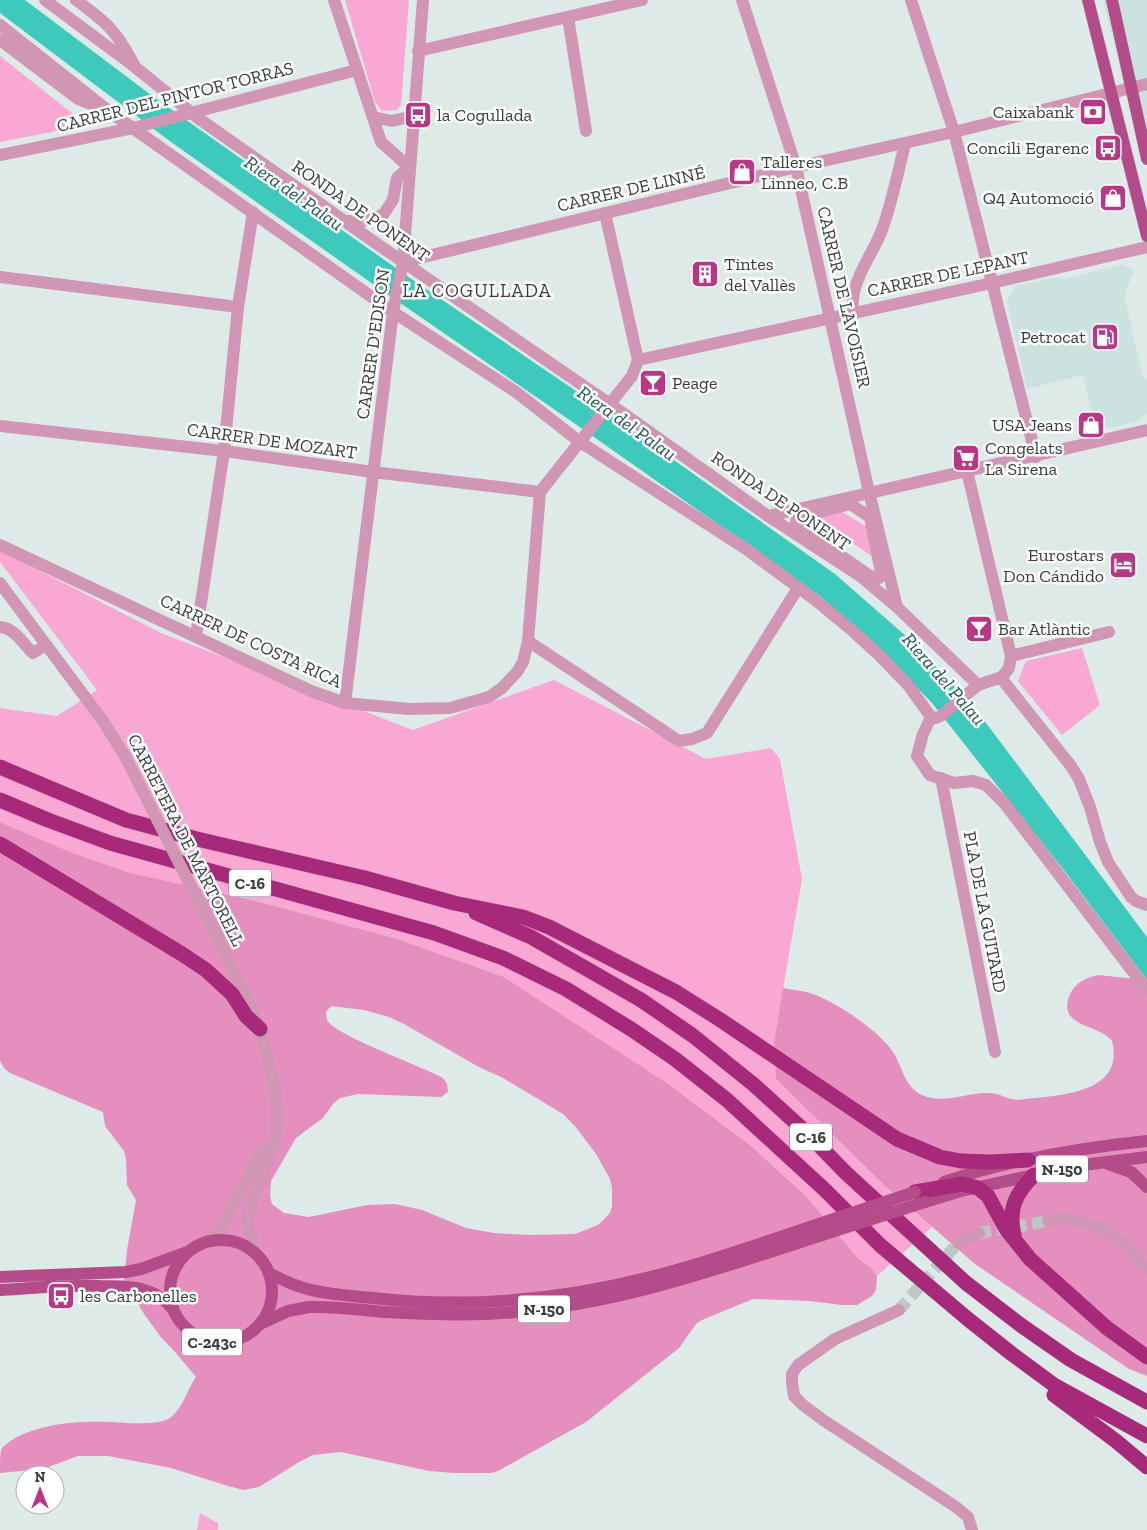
<svg xmlns="http://www.w3.org/2000/svg" width="1147" height="1530" viewBox="0 0 1147 1530" font-family="'Zilla Slab',serif">
  <style>
    .built { fill: #cbe2de }
    .green { fill: #f9a8d3 }
    .forest { fill: #e58fbe; fill-rule: evenodd }
    .water { fill: #3dc9bb }
    .lines { fill: none; stroke-linecap: round; stroke-linejoin: round }
    .minor-tunnel { stroke: #bcc7c6; stroke-width: 12; stroke-dasharray: 12 6; stroke-linecap: butt }
    .minor { stroke: #d096b4; stroke-width: 12 }
    .major { stroke: #b44c89; stroke-width: 12 }
    .highway { stroke: #a72a7a; stroke-width: 15 }
    .minor-bridge { stroke: #d096b4; stroke-width: 12 }
    .major-bridge { stroke: #b44c89; stroke-width: 12 }
    .labels { text-anchor: middle; dominant-baseline: central; stroke-width: 5; stroke-linejoin: round; paint-order: stroke }
    .shield { fill: #fff; stroke: #737776; stroke-width: 1 }
    .shield-label { font-size: 16px; font-weight: bold; fill: #373d3c }
    .street-label { font-size: 18px; fill: #373d3c; stroke: #fff }
    .poi-label { font-size: 18px; fill: #373d3c; stroke: #fff; text-anchor: start }
    .water-label { font-size: 19px; font-style: italic; fill: #1c554f; stroke: #fff }
    .neighbourhood-label { font-size: 19px; letter-spacing: 1px; fill: #343f3d; stroke: #fff }
  </style>
  <rect width="100%" height="100%" fill="#ddeae8"/>
  <!-- built -->
  <g class="built">
    <polygon points="1103,0 1147,0 1147,165 1126,94"/>
    <polygon points="1123,264 1134,271 1126,290 1125,299 1142,375 1147,381 1147,414 1135,422 1096,431 1083,375 1027,389 1007,301 1015,286 1060,277 1064,279"/>
  </g>
  <!-- green -->
  <g class="green">
    <polygon points="345,0 409,0 401,105 397,110 382,111 375,102"/>
    <polygon points="0,56 83,122 83,126 0,142"/>
    <polygon points="839,510 867,527 873,557 814,517"/>
    <polygon points="0,550 161,633 413,730 554,680 706,759 771,748 780,759 802,879 774,1042 776,1079 886,1187 932,1227 877,1276 873,1270 857,1257 807,1197 750,1145 664,1082 504,977 398,939 260,902 127,872 68,851 0,822 0,708 57,716 97,690 0,562"/>
    <polygon points="1082,648 1100,705 1062,735 1018,681 1026,661"/>
    <polygon points="200,1513 218,1523 218,1530 197,1530"/>
  </g>
  <!-- forest -->
  <g class="forest">
    <path d="M0 822 68 851 127 872 260 902 398 939 504 977 665 1082 750 1145 807 1197 857 1257 873 1270 877 1276 876 1290 872 1296 857 1305H842L810 1301 753 1299 702 1320 696 1324 679 1348 586 1422 498 1471 491 1473H454L429 1471 341 1452 313 1455 299 1462 259 1487 244 1490 228 1486 171 1468 108 1456H78L43 1469 0 1473C0 1466 0 1456 1 1450 6 1442 18 1436 26 1433 54 1422 83 1421 112 1422 125 1423 154 1425 166 1420 181 1414 187 1390 196 1377L176 1353 160 1336 144 1314 124 1280 127 1250 136 1200 127 1185 126 1159 124 1151 105 1126 103 1112 10 1073 5 1069 0 1061ZM331 1006 364 1010 389 1017 404 1024 477 1066 503 1078 563 1114 575 1126 596 1154 610 1179 612 1188V1206L610 1213 598 1225 575 1234 529 1235 494 1233 466 1228 422 1210 395 1204 367 1205 309 1217 284 1213 272 1204 270 1196 271 1181 296 1138 323 1118 333 1104 340 1098 358 1094 441 1097 448 1092 447 1084 443 1078C424 1067 334 1035 327 1020 327 1020 326 1013 326 1012Z"/>
    <path d="M1098 975 1147 980V1376L1129 1369 975 1264 886 1187 776 1079 774 1042 783 988C794 990 806 991 816 995 840 1005 881 1032 895 1055 902 1068 906 1088 922 1095 944 1105 967 1092 989 1093 1000 1093 1007 1100 1019 1100 1054 1095 1126 1096 1112 1041 1098 1023 1056 1028 1070 994 1075 983 1087 977 1098 975Z"/>
  </g>
  <!-- water -->
  <polygon class="water" points="0,0 25,0 155,98 410,278 579,393 835,574 915,644 977,711 1147,937 1147,980 1066,873 932,703 901,671 820,596 574,423 380,289 171,142 0,13"/>
  <g class="lines">
    <!-- minor-tunnel -->
    <g class="minor-tunnel">
      <polyline points="979,1233 1048,1221"/>
      <polyline points="899,1310 958,1243"/>
    </g>
    <!-- minor -->
    <g class="minor">
      <polyline points="45,0 135,67 198,118 380,246 610,404 768,516 860,576 897,607 978,685"/>
      <path d="M76 0C106 22 117 31 134 65"/>
      <polyline points="334,0 381,142 409,167 397,178 393,200 383,215 364,221 344,221"/>
      <polyline points="742,0 796,167 869,492 897,607"/>
      <polyline points="911,0 954,132 1036,457"/>
      <polyline points="568,17 586,131"/>
      <polyline points="0,25 110,112 393,312 516,392 580,442 746,549 814,599 855,633 880,656 908,685 931,717"/>
      <polyline points="0,40 78,99 96,106"/>
      <polyline points="418,51 642,0"/>
      <polyline points="373,117 392,121 413,116"/>
      <polyline points="0,155 133,128 357,70"/>
      <polyline points="605,213 638,360 632,376 540,492 528,641 679,741 692,739 707,733 798,588"/>
      <polyline points="403,262 796,167 954,132 1147,84"/>
      <polyline points="0,277 238,307"/>
      <path d="M853 312C849 283 872 256 882 230 892 202 898 172 905 144"/>
      <polyline points="638,360 992,283 1147,247"/>
      <polyline points="0,426 224,451 373,472 540,492"/>
      <polygon points="850,504 870,517 881,573 879,578 873,578 796,525 796,521 798,518"/>
      <polyline points="768,516 1147,430"/>
      <polyline points="0,545 311,691 345,703 409,709 450,708 489,697 502,688 517,672 523,662 528,641"/>
      <polyline points="0,583 103,721 126,758"/>
      <path d="M0 627C15 628 23 644 33 653L46 645"/>
      <polyline points="196,636 224,451 238,307 253,212"/>
      <polyline points="1011,656 1109,632"/>
      <polyline points="1001,678 1071,766 1079,779 1090,807 1100,842 1108,862 1131,897 1136,901 1147,905"/>
      <polyline points="345,703 393,312 403,262 423,0"/>
      <polyline points="931,717 923,734 917,756 930,775 954,783 973,781 986,785 1005,804 1147,990"/>
      <polyline points="931,717 936,718 941,716 978,685 1002,677 1009,668 1011,656 967,471"/>
      <polyline points="941,778 995,1052"/>
      <polyline points="210,924 250,1004 260,1029 276,1093 277,1127 274,1142 247,1218 254,1253"/>
      <polyline points="1048,1221 1065,1218 1099,1227 1123,1242 1147,1270"/>
      <polyline points="204,1243 219,1232 260,1153 270,1145"/>
      <polyline points="958,1243 979,1233"/>
      <polyline points="899,1310 835,1339 798,1365 792,1374 792,1382 794,1396 803,1405 823,1420 956,1507 968,1517 972,1530"/>
    </g>
    <!-- major -->
    <g class="major">
      <polyline points="1088,0 1147,236"/>
      <polyline points="1112,0 1147,159"/>
      <polyline points="1108,1164 1131,1172 1147,1187"/>
      <path d="M944 1182C1009 1160 1079 1148 1147 1141"/>
      <polyline points="925,1202 961,1191 1075,1166 1147,1157"/>
      <circle cx="221" cy="1291" r="51"/>
      <path d="M268 1272C304 1294 333 1294 373 1298 477 1310 580 1298 680 1269 725 1256 769 1241 813 1226"/>
      <polyline points="0,1277 126,1272 141,1269 185,1253"/>
      <path d="M0 1290C34 1288 68 1285 101 1286 113 1286 125 1286 136 1288 151 1291 164 1298 173 1309"/>
      <path d="M260 1324 288 1311 309 1307C334 1306 360 1310 385 1312 419 1314 453 1315 487 1314 604 1309 712 1271 822 1235"/>
    </g>
    <!-- highway -->
    <g class="highway">
      <polyline points="0,767 126,820 197,839 365,878 454,903 523,917 549,927 676,992 719,1019 897,1139 940,1157 961,1161 991,1162 1028,1160"/>
      <polyline points="0,800 48,820 110,843 434,933 503,958 566,989 631,1029 675,1059 727,1100 825,1190 880,1245 969,1320 1012,1354 1054,1385 1147,1436"/>
      <polyline points="0,844 182,954 206,970 232,994 246,1016 260,1029"/>
      <polyline points="476,913 531,937 641,1000 692,1035 753,1084 807,1133 846,1173 966,1283 1022,1326 1071,1360 1147,1402"/>
      <polyline points="915,1192 962,1184 978,1188 988,1196 1006,1229 1030,1259 1107,1328 1147,1357"/>
      <path d="M1014 1235C1008 1209 1015 1194 1034 1175"/>
      <polyline points="1054,1395 1116,1441 1147,1467"/>
    </g>
    <!-- minor-bridge -->
    <polyline class="minor-bridge" points="126,758 210,924"/>
    <!-- major-bridge -->
    <g class="major-bridge">
      <polyline points="813,1226 915,1192"/>
      <polyline points="822,1235 925,1202"/>
    </g>
  </g>
  <!-- icons -->
  <defs>
    <g id="bank-square" transform="scale(1.4375)"><rect x="-9" y="-9" width="18" height="18" rx="4" fill="#b63886" stroke="#fff"/><path d="M-6-4H6V4H-6ZM0-2.3a2.3 2.3 0 1 0 0 4.6a2.3 2.3 0 1 0 0-4.6Z" fill="#fff"/></g>
    <g id="bus-square" transform="scale(1.4375)"><rect x="-9" y="-9" width="18" height="18" rx="4" fill="#b63886" stroke="#fff"/><path d="M-5-6H5V4H4V6H2V4H-2V6H-4V4H-5ZM-3.5-4V0h7V-4ZM-3.5 1.2v1.5H-2V1.2ZM2 1.2v1.5H3.5V1.2Z" fill="#fff"/></g>
    <g id="shop-square" transform="scale(1.4375)"><rect x="-9" y="-9" width="18" height="18" rx="4" fill="#b63886" stroke="#fff"/><path d="M-5-2.5h2.3a2.7 3.5 0 0 1 5.4 0H5L5.5 6h-11ZM-1.5-2.5h3a1.5 2.3 0 0 0-3 0Z" fill="#fff"/></g>
    <g id="building-square" transform="scale(1.4375)"><rect x="-9" y="-9" width="18" height="18" rx="4" fill="#b63886" stroke="#fff"/><path d="M-4-6H4V6H1V3H-1V6H-4ZM-2.5-4.3h1.7v1.8h-1.7ZM.8-4.3h1.7v1.8H.8ZM-2.5-1h1.7V.8h-1.7ZM.8-1h1.7V.8H.8Z" fill="#fff"/></g>
    <g id="fuel-square" transform="scale(1.4375)"><rect x="-9" y="-9" width="18" height="18" rx="4" fill="#b63886" stroke="#fff"/><path d="M-5.5-6h7V0h2V4h1.3V-2.5L3-4.5l.8-.8L6-3V5H2.5V1h-1V6h-7ZM-4.2-4.7v3.2H.2V-4.7Z" fill="#fff"/></g>
    <g id="bar-square" transform="scale(1.4375)"><rect x="-9" y="-9" width="18" height="18" rx="4" fill="#b63886" stroke="#fff"/><path d="M-6-5H6L.8 .8V4.5H3.5V6h-7V4.5H-.8V.8Z" fill="#fff"/></g>
    <g id="supermarket-square" transform="scale(1.4375)"><rect x="-9" y="-9" width="18" height="18" rx="4" fill="#b63886" stroke="#fff"/><path d="M-6-5.5h2.5l.6 2H6L4.5 2H-2.5L-4.4-4H-6ZM-1.5 3.2a1.3 1.3 0 1 0 .1 0ZM3 3.2a1.3 1.3 0 1 0 .1 0Z" fill="#fff"/></g>
    <g id="hotel-square" transform="scale(1.4375)"><rect x="-9" y="-9" width="18" height="18" rx="4" fill="#b63886" stroke="#fff"/><path d="M-6-4.5h1.5V1H6V5H4.5V3h-9V5H-6ZM-4 0a1.8 1.8 0 1 1 3.6 0ZM.5 0V-2.5h3Q6-2.5 6 0Z" fill="#fff"/></g>
  </defs>
  <g fill-rule="evenodd">
    <use href="#bank-square" x="1093" y="112"/>
    <use href="#bus-square" x="418" y="115"/>
    <use href="#bus-square" x="1108" y="148"/>
    <use href="#shop-square" x="742" y="172"/>
    <use href="#shop-square" x="1113" y="198"/>
    <use href="#building-square" x="705" y="274"/>
    <use href="#fuel-square" x="1105" y="337"/>
    <use href="#bar-square" x="653" y="383"/>
    <use href="#shop-square" x="1091" y="425"/>
    <use href="#supermarket-square" x="966" y="458"/>
    <use href="#hotel-square" x="1123" y="565"/>
    <use href="#bar-square" x="979" y="629"/>
    <use href="#bus-square" x="61" y="1296"/>
  </g>
  <g class="labels">
    <!-- shield labels -->
    <g class="shield">
      <rect x="229" y="869.5" width="42" height="27" rx="4"/>
      <rect x="790" y="1123.5" width="42" height="27" rx="4"/>
      <rect x="1036" y="1155.5" width="52" height="27" rx="4"/>
      <rect x="518" y="1295.5" width="52" height="27" rx="4"/>
      <rect x="182" y="1328.5" width="60" height="27" rx="4"/>
    </g>
    <g class="shield-label">
      <text x="250" y="883">C-16</text>
      <text x="811" y="1137">C-16</text>
      <text x="1062" y="1169">N-150</text>
      <text x="544" y="1309">N-150</text>
      <text x="212" y="1342">C-243c</text>
    </g>
    <!-- street labels -->
    <g class="street-label">
      <text transform="translate(175 97) rotate(-14)">CARRER DEL PINTOR TORRAS</text>
      <text transform="translate(631 189) rotate(-13)">CARRER DE LINNÉ</text>
      <text transform="translate(361 211) rotate(35)">RONDA DE PONENT</text>
      <text transform="translate(948 274) rotate(-12)">CARRER DE LEPANT</text>
      <text transform="translate(844 297) rotate(77)">CARRER DE LAVOISIER</text>
      <text transform="translate(373 344) rotate(-82)">CARRER D'EDISON</text>
      <text transform="translate(272 441) rotate(8)">CARRER DE MOZART</text>
      <text transform="translate(781 501) rotate(34)">RONDA DE PONENT</text>
      <text transform="translate(251 641) rotate(25)">CARRER DE COSTA RICA</text>
      <text transform="translate(186 840) rotate(63)">CARRETERA DE MARTORELL</text>
      <text transform="translate(985 912) rotate(79)">PLA DE LA GUITARD</text>
    </g>
    <!-- poi labels -->
    <g class="poi-label">
      <text x="1074" y="112" text-anchor="end">Caixabank</text>
      <text x="437" y="115">la Cogullada</text>
      <text x="1089" y="148" text-anchor="end">Concili Egarenc</text>
      <text x="761" y="162">Talleres<tspan x="761" dy="21">Linneo, C.B</tspan></text>
      <text x="1094" y="198" text-anchor="end">Q4 Automoció</text>
      <text x="724" y="264">Tintes<tspan x="724" dy="21">del Vallès</tspan></text>
      <text x="1086" y="337" text-anchor="end">Petrocat</text>
      <text x="672" y="383">Peage</text>
      <text x="1072" y="425" text-anchor="end">USA Jeans</text>
      <text x="985" y="448">Congelats<tspan x="985" dy="21">La Sirena</tspan></text>
      <text x="1104" y="555" text-anchor="end">Eurostars<tspan x="1104" dy="21">Don Cándido</tspan></text>
      <text x="998" y="629">Bar Atlàntic</text>
      <text x="80" y="1296">les Carbonelles</text>
    </g>
    <!-- water labels -->
    <g class="water-label">
      <text transform="translate(294 193) rotate(35)">Riera del Palau</text>
      <text transform="translate(627 423) rotate(35)">Riera del Palau</text>
      <text transform="translate(944 679) rotate(49)">Riera del Palau</text>
    </g>
    <!-- neighbourhood labels -->
    <g class="neighbourhood-label">
      <text x="477" y="290">LA COGULLADA</text>
    </g>
  </g>
  <!-- north arrow -->
  <g transform="translate(40 1490)"><circle r="24" fill="#ffffff" stroke="#afb1b1"/>
  <path d="M0-4L9 19L0 12L-9 19Z" fill="#b63886"/>
  <text y="-8" font-size="14" font-weight="bold" text-anchor="middle" fill="#373d3c">N</text>
  </g>
</svg>
